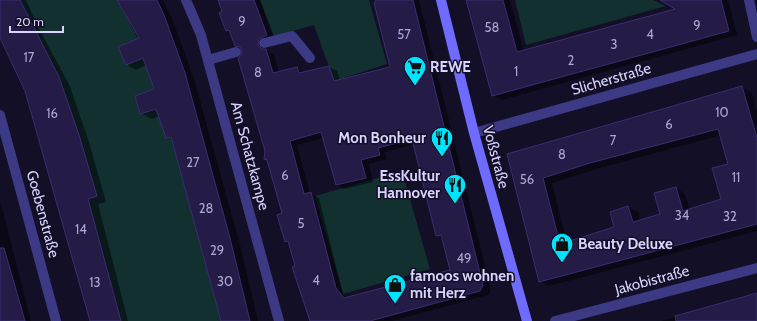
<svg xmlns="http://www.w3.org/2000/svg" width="757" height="321" viewBox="0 0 757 321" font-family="Cabin,sans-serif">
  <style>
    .green { fill: #12302f }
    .shadow { fill: #0007; fill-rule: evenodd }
    .building { fill: #241b47; stroke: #3b2d73; fill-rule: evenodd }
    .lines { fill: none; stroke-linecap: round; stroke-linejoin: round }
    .lane { stroke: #3d3a85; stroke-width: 10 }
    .street { stroke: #3d3a85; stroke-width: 10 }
    .secondary { stroke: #6f6bff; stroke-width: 10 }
    .labels { text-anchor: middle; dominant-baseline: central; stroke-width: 3; stroke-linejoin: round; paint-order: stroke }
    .number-label { font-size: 13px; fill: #aca6d1 }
    .poi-label { font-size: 15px; font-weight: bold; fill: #d9d4ff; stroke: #130f26; text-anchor: start }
    .street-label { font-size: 15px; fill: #d9d4ff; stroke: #130f26 }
  </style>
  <rect width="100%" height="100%" fill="#130f26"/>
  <!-- green -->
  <g class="green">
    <polygon points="20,0 117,0 138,39 119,47 126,65 143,58 152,84 154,84 155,89 135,97 140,114 156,109 171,137 221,321 121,321 88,199 97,196"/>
    <polygon points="260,0 369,0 387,64 334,81 314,25 274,36"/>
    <polygon points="515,0 653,0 666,6 526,45"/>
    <polygon points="402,171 430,269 343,294 315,196"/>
  </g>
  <!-- shadow -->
  <g class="shadow">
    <polygon points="0,0 26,0 39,29 69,84 89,142 106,202 98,204 128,321 92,321 26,91 0,38"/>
    <polygon points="118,0 163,0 173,21 194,79 240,245 258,321 222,321 173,140 167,137 160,116 151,119 141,113 155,90 146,65 136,70 126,64 140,39"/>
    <path d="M219 0H260L274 40 267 42 265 49 274 55 279 72 296 68 304 72 329 67 337 71 340 80 391 67 375 0H419L491 290 488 295 392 321H312L290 244 286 241 283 214 266 150 242 49 236 45 231 33 226 30 224 11ZM324 138 337 184 344 189 373 182 369 164 387 159 385 152 414 144 437 235 443 239 452 270 347 298 343 294 319 198 310 193 297 145Z"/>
    <polygon points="468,0 510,0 524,52 678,9 662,0 728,0 737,35 502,100 493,95"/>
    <path d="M742 87 751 92 757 112V231L549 286 540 281 508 155ZM721 135 729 164 722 200 690 210 685 194 676 188 661 215 640 221 638 212 628 207 611 212 616 228 567 243 552 183 600 168Z"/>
    <polygon points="0,202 2,208 31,321 0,321"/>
    <polygon points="757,294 757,321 661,321"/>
  </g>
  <!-- building -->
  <g class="building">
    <polygon points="0,0 20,0 59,77 79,135 97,196 88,199 121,321 90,321 25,91 0,38"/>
    <polygon points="117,0 157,0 164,15 185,73 230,238 250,321 221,321 171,137 166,138 156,109 140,114 135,96 154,89 143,58 126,65 118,47 139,38"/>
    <path d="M218 0H254L267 35 259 39 258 45 262 49H266L273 73 297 67 299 73 329 66 334 81 390 67 374 3 376 2 375 0H413L483 285 480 291 370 321H310L292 267 295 266 288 241 285 242 277 215 282 213 267 160 264 159 265 151 238 58 242 54V51L240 47 235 46 229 30 226 31 219 13 222 11ZM321 132 336 185 366 178 361 160 380 155 378 148 412 139 436 236 441 235 450 270 344 298 336 288 311 192 304 194 290 141Z"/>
    <polygon points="466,0 503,0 517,52 675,9 660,0 721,0 729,31 492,96"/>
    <path d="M742 86 757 138V224L539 282 507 154ZM718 129 728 164 712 168 721 199 683 211 676 187 654 193 660 214 633 222 628 206 610 212 614 227 560 244 543 178 590 163Z"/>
    <polygon points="0,248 4,248 25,321 0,321"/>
    <polygon points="757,293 757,321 676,321 675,316"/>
  </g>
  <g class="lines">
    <!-- lane -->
    <g class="lane">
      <polyline points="264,43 292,36 310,58"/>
      <polyline points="208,60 236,52"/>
    </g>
    <!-- street -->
    <g class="street">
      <polyline points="186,0 201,35 279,321"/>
      <polyline points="749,0 757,37"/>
      <polyline points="0,115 56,321"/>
      <polyline points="474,133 757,54"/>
      <polyline points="555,321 757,268"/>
    </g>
    <!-- secondary -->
    <polyline class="secondary" points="441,0 474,133 527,321"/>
  </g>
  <!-- icons -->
  <defs>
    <g id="supermarket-pin" transform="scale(1.15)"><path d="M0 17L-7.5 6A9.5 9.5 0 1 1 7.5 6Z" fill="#00e5ff" stroke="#130f26"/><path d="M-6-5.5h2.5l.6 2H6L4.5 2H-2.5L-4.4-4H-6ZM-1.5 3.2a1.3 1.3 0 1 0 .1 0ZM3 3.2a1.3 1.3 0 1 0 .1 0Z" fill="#111"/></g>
    <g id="restaurant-pin" transform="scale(1.15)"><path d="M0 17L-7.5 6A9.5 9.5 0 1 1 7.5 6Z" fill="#00e5ff" stroke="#130f26"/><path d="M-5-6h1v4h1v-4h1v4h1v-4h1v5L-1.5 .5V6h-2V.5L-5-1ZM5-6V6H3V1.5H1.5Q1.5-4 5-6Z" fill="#111"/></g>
    <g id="shop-pin" transform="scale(1.15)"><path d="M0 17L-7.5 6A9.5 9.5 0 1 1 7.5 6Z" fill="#00e5ff" stroke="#130f26"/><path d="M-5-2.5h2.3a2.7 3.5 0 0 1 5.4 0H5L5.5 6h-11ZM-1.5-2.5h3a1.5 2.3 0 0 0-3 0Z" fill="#111"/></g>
  </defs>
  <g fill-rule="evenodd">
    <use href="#supermarket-pin" x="415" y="67"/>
    <use href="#restaurant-pin" x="442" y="138"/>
    <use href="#restaurant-pin" x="455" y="185"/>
    <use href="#shop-pin" x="562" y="244"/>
    <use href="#shop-pin" x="395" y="285"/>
  </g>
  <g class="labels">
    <!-- number labels -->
    <g class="number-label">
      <text x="242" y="21">9</text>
      <text x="697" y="25">9</text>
      <text x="492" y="27">58</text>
      <text x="404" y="34">57</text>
      <text x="650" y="34">4</text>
      <text x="614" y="44">3</text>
      <text x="29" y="57">17</text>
      <text x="571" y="60">2</text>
      <text x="516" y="71">1</text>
      <text x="258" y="72">8</text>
      <text x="722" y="112">10</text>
      <text x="52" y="113">16</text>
      <text x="669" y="124">6</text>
      <text x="613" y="140">7</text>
      <text x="562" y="154">8</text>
      <text x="193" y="162">27</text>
      <text x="285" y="175">6</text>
      <text x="736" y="177">11</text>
      <text x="527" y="179">56</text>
      <text x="206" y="208">28</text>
      <text x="682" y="215">34</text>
      <text x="730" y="216">32</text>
      <text x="301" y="223">5</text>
      <text x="81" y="229">14</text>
      <text x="217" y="250">29</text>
      <text x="464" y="258">49</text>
      <text x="316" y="280">4</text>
      <text x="225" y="281">30</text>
      <text x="95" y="282">13</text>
    </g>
    <!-- poi labels -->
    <g class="poi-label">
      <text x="430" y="67">REWE</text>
      <text x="426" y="138" text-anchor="end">Mon Bonheur</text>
      <text x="440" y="176" text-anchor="end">EssKultur<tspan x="440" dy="17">Hannover</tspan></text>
      <text x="578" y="244">Beauty Deluxe</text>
      <text x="410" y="276">famoos wohnen<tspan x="410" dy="17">mit Herz</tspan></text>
    </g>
    <!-- street labels -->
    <g class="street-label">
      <text transform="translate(611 79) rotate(-16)">Slicherstraße</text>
      <text transform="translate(250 156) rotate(75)">Am Schatzkampe</text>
      <text transform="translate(496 157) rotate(75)">Voßstraße</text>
      <text transform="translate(43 214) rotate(75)">Goebenstraße</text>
      <text transform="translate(652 280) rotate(-15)">Jakobistraße</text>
    </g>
  </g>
  <!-- scale -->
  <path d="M10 26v6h53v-6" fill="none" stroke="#d9d4ff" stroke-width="2"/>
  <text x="16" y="26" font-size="12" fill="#d9d4ff" stroke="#130f26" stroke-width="3" paint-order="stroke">20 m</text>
</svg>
